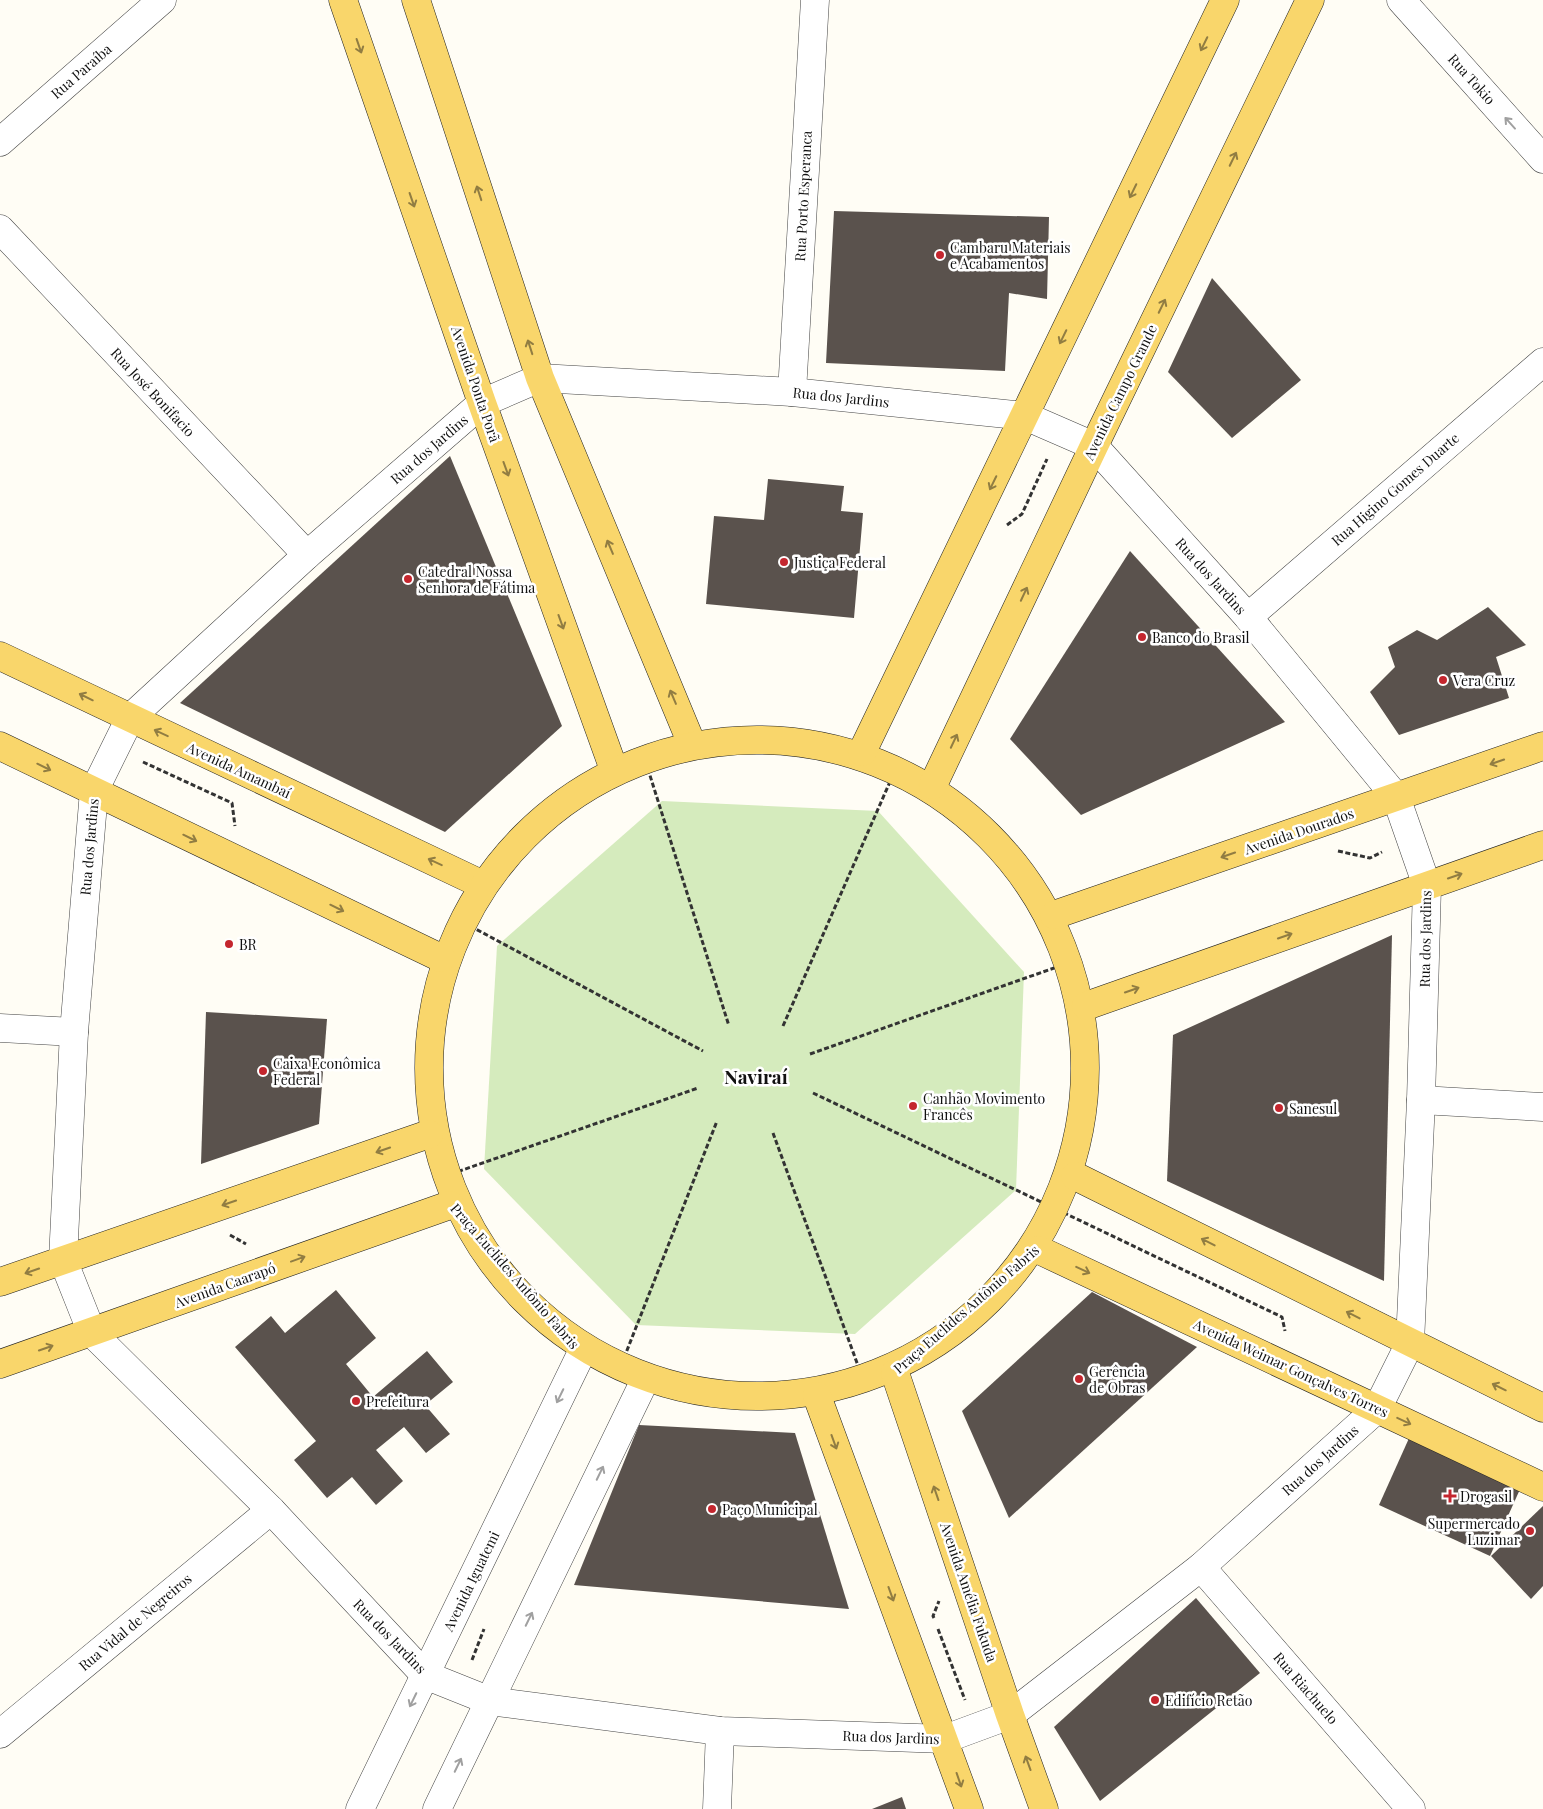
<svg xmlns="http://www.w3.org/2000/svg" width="1543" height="1809" viewBox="0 0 1543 1809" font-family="'Playfair Display',serif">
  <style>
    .green { fill: #d5ebbd }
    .building { fill: #5a524d }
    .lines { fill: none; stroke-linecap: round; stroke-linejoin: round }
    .minor-casing { stroke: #444; stroke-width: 29 }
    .major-casing { stroke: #222; stroke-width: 29 }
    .path { stroke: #333; stroke-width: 3; stroke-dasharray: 5 2.5; stroke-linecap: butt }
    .minor { stroke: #fff; stroke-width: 28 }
    .major { stroke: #f9d66b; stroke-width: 28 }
    .oneway { stroke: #917d42 }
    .oneway2 { stroke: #a0a0a0 }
    .poi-dot { fill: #c4262e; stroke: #fff; stroke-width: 2 }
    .labels { text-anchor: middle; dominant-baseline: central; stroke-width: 5; stroke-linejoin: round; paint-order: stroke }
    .street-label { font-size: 14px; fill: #111; stroke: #fff }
    .poi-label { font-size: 14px; fill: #111; stroke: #fff; text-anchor: start }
    .district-label { font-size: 19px; font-weight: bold; fill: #111; stroke: #fff }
  </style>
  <rect width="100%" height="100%" fill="#fffdf5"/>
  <!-- green -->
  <polygon class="green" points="662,801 878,811 1024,972 1016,1190 855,1334 636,1325 484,1169 497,946"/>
  <!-- building -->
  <g class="building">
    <polygon points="834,211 1049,217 1047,299 1009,293 1005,371 826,363"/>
    <polygon points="1212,278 1301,380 1232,438 1168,372"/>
    <polygon points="450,456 562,726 445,832 180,703"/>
    <polygon points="768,479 844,486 841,511 863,513 854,618 706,604 714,516 764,520"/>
    <polygon points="1130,551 1285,722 1081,815 1010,739"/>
    <polygon points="1488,607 1526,645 1496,657 1509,698 1399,735 1370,692 1395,667 1388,647 1417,630 1437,640"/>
    <polygon points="1392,935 1384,1281 1167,1181 1173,1035"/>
    <polygon points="206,1012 327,1019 319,1124 201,1164"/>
    <polygon points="336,1290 376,1338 346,1364 373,1397 427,1351 453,1382 425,1405 450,1434 426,1453 404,1427 376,1450 403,1481 376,1505 352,1477 327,1498 294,1460 316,1441 235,1347 271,1316 285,1333"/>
    <polygon points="1092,1292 1197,1347 1009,1518 962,1411"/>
    <polygon points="639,1425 795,1433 849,1609 574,1585"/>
    <polygon points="1410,1436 1521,1487 1490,1556 1379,1505"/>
    <polygon points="1543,1506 1543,1586 1531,1599 1491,1556"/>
    <polygon points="1196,1598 1260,1673 1100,1801 1054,1727"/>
    <polygon points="902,1797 906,1809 872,1809"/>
  </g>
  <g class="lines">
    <!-- minor casing -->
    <g class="minor-casing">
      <g id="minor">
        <polyline points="1401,0 1543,159"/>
        <polyline points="0,142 162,0"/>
        <polyline points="0,229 307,555"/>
        <polygon points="540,378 792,392 1025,416 1094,446 1248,617 1396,797 1427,886 1421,1100 1410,1343 1377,1409 1201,1567 1010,1715 945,1739 720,1731 490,1701 425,1675 271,1510 92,1333 63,1260 74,1032 94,791 130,718 307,555 482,403"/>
        <polyline points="792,392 815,0"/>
        <polyline points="1248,617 1543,362"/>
        <polyline points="0,1028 74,1032"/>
        <polyline points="1421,1100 1543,1107"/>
        <polyline points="1201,1567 1411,1809"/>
        <polyline points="0,1734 271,1510"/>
        <polyline points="360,1809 582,1352"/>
        <polyline points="437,1809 644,1382"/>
        <polyline points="717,1809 720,1731"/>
      </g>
    </g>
    <!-- major casing -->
    <g class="major-casing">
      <g id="major">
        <polyline points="343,0 482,403 613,767"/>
        <polyline points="416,0 540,378 691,742"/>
        <polyline points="0,656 479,883"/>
        <circle cx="757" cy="1068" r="328"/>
        <polyline points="0,746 441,958"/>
        <polyline points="862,752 1225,0"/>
        <polyline points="933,785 1094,446 1310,0"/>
        <polyline points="1054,915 1543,746"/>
        <polyline points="1086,1006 1543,845"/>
        <polyline points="1075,1176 1543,1408"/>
        <polyline points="1039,1250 1543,1487"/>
        <polyline points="0,1282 429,1134"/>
        <polyline points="0,1364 450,1205"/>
        <polyline points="895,1373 1010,1715 1044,1809"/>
        <polyline points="817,1396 969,1809"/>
      </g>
    </g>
    <!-- path -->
    <g class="path">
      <polyline points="1007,525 1022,514 1047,459"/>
      <polyline points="641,747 729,1026"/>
      <polyline points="143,762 232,803 235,826"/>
      <polyline points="1338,851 1370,858 1382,852"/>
      <polyline points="457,919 703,1051"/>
      <polyline points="783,1026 896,768"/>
      <polyline points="810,1054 1071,962"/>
      <polyline points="813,1093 1282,1317 1285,1331"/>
      <polyline points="773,1133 864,1382"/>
      <polyline points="451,1174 698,1088"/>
      <polyline points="230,1235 246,1244"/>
      <polyline points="624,1358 717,1121"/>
      <polyline points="934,1618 933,1616 939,1601"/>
      <polyline points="938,1629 965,1700"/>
      <polyline points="472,1660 484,1629"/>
    </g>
    <!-- minor -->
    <use href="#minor" class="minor"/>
    <!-- major -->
    <use href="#major" class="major"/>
  </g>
  <!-- one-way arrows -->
  <defs><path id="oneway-shaft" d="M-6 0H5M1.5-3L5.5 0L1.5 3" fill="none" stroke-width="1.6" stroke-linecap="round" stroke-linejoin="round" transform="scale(1.25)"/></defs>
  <g class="oneway">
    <use href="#oneway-shaft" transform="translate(1204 44) rotate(116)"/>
    <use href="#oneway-shaft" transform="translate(359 46) rotate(71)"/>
    <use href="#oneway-shaft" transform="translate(1233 159) rotate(-64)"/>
    <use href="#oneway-shaft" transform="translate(1133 191) rotate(116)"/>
    <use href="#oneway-shaft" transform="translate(479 193) rotate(-108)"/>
    <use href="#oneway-shaft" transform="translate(412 200) rotate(71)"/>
    <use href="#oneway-shaft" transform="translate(1162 306) rotate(-64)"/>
    <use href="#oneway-shaft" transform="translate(1063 337) rotate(116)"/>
    <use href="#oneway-shaft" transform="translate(530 347) rotate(-108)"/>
    <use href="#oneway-shaft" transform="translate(506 469) rotate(70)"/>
    <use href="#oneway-shaft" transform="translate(993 483) rotate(116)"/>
    <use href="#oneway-shaft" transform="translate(610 547) rotate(-113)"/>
    <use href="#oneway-shaft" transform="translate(1024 594) rotate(-65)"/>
    <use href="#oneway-shaft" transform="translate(561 622) rotate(70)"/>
    <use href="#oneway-shaft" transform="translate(86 697) rotate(-154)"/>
    <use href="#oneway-shaft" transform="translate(673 697) rotate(-113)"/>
    <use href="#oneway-shaft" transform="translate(161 733) rotate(-155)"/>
    <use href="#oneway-shaft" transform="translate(954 741) rotate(-65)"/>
    <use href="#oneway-shaft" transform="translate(1497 762) rotate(161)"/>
    <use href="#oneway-shaft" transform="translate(44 767) rotate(26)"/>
    <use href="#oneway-shaft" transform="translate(190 838) rotate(26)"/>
    <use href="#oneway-shaft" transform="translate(1228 855) rotate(161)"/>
    <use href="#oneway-shaft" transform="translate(435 862) rotate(-155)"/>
    <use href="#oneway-shaft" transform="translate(1455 876) rotate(-19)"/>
    <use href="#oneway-shaft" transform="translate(337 908) rotate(26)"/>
    <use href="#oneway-shaft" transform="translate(1285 936) rotate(-19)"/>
    <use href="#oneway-shaft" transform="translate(1132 990) rotate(-19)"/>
    <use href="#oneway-shaft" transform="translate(383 1150) rotate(161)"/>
    <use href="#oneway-shaft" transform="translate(229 1203) rotate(161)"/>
    <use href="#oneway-shaft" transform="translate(1208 1242) rotate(-153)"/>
    <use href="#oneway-shaft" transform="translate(298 1259) rotate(-20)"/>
    <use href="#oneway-shaft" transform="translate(1083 1270) rotate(25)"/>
    <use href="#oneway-shaft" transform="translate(32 1271) rotate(161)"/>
    <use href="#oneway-shaft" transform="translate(1353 1315) rotate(-153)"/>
    <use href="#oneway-shaft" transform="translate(46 1348) rotate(-19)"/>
    <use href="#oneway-shaft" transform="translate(1499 1387) rotate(-154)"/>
    <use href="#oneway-shaft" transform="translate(1404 1421) rotate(25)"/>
    <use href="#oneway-shaft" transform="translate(834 1442) rotate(70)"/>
    <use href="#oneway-shaft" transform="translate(936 1493) rotate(-109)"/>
    <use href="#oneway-shaft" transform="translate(891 1594) rotate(70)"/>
    <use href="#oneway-shaft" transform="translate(1028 1763) rotate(-110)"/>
    <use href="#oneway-shaft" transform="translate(959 1780) rotate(71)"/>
  </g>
  <g class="oneway2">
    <use href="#oneway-shaft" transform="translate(1510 123) rotate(-132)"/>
    <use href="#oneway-shaft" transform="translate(560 1396) rotate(116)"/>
    <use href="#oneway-shaft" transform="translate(600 1473) rotate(-64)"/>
    <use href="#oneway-shaft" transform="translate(529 1619) rotate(-64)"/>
    <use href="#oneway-shaft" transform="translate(413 1700) rotate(116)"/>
    <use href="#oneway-shaft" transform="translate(458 1765) rotate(-64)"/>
  </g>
  <!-- markers -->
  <g class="poi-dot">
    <circle cx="940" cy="255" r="5"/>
    <circle cx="784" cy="562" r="5"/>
    <circle cx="408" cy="579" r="5"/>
    <circle cx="1142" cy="637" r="5"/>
    <circle cx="1443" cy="680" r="5"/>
    <circle cx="229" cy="944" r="5"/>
    <circle cx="263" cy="1071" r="5"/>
    <circle cx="913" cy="1106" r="5"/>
    <circle cx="1279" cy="1108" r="5"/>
    <circle cx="1079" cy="1379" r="5"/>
    <circle cx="356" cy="1401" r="5"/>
    <path d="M1447.5 1488.5h5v5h5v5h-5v5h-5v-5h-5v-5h5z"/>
    <circle cx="712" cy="1509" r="5"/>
    <circle cx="1530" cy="1531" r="5"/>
    <circle cx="1155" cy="1700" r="5"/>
  </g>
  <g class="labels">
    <!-- street labels -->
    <g class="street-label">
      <text transform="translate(81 71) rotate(-41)">Rua Paraíba</text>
      <text transform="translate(1472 79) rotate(48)">Rua Tokio</text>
      <text transform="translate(803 196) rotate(-87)">Rua Porto Esperanca</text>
      <text transform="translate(476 384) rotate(71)">Avenida Ponta Porã</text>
      <text transform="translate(153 392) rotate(47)">Rua José Bonifacio</text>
      <text transform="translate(1120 392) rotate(-64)">Avenida Campo Grande</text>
      <text transform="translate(841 397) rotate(6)">Rua dos Jardins</text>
      <text transform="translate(429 449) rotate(-41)">Rua dos Jardins</text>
      <text transform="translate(1395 489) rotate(-41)">Rua Higino Gomes Duarte</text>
      <text transform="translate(1211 576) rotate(48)">Rua dos Jardins</text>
      <text transform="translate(239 770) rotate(25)">Avenida Amambaí</text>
      <text transform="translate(1299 831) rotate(-19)">Avenida Dourados</text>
      <text transform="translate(89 847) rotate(-85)">Rua dos Jardins</text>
      <text transform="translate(1425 939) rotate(-89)">Rua dos Jardins</text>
      <text transform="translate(515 1276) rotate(49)">Praça Euclides Antônio Fabris</text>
      <text transform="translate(225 1285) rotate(-20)">Avenida Caarapó</text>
      <text transform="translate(966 1309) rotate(-41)">Praça Euclides Antônio Fabris</text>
      <text transform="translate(1291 1368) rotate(25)">Avenida Weimar Gonçalves Torres</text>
      <text transform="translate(1320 1460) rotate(-42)">Rua dos Jardins</text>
      <text transform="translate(471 1581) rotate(-64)">Avenida Iguatemi</text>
      <text transform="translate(969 1592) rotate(71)">Avenida Amélia Fukuda</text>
      <text transform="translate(135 1622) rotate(-40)">Rua Vidal de Negreiros</text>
      <text transform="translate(390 1636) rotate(46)">Rua dos Jardins</text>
      <text transform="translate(1306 1688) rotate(49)">Rua Riachuelo</text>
      <text transform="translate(891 1737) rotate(2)">Rua dos Jardins</text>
    </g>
    <!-- poi labels -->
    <g class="poi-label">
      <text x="950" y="247">Cambaru Materiais<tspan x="950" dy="16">e Acabamentos</tspan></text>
      <text x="794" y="562">Justiça Federal</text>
      <text x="418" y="571">Catedral Nossa<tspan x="418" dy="16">Senhora de Fátima</tspan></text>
      <text x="1152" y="637">Banco do Brasil</text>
      <text x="1453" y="680">Vera Cruz</text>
      <text x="239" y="944">BR</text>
      <text x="273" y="1063">Caixa Econômica<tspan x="273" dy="16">Federal</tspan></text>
      <text x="923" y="1098">Canhão Movimento<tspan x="923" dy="16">Francês</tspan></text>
      <text x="1289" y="1108">Sanesul</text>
      <text x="1089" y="1371">Gerência<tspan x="1089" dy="16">de Obras</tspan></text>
      <text x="366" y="1401">Prefeitura</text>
      <text x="1460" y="1496">Drogasil</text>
      <text x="722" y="1509">Paço Municipal</text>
      <text x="1520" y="1523" text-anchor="end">Supermercado<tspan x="1520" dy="16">Luzimar</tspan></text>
      <text x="1165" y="1700">Edifício Retão</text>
    </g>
    <!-- district labels -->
    <g class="district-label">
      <text x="756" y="1076">Naviraí</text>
    </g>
  </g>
</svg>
